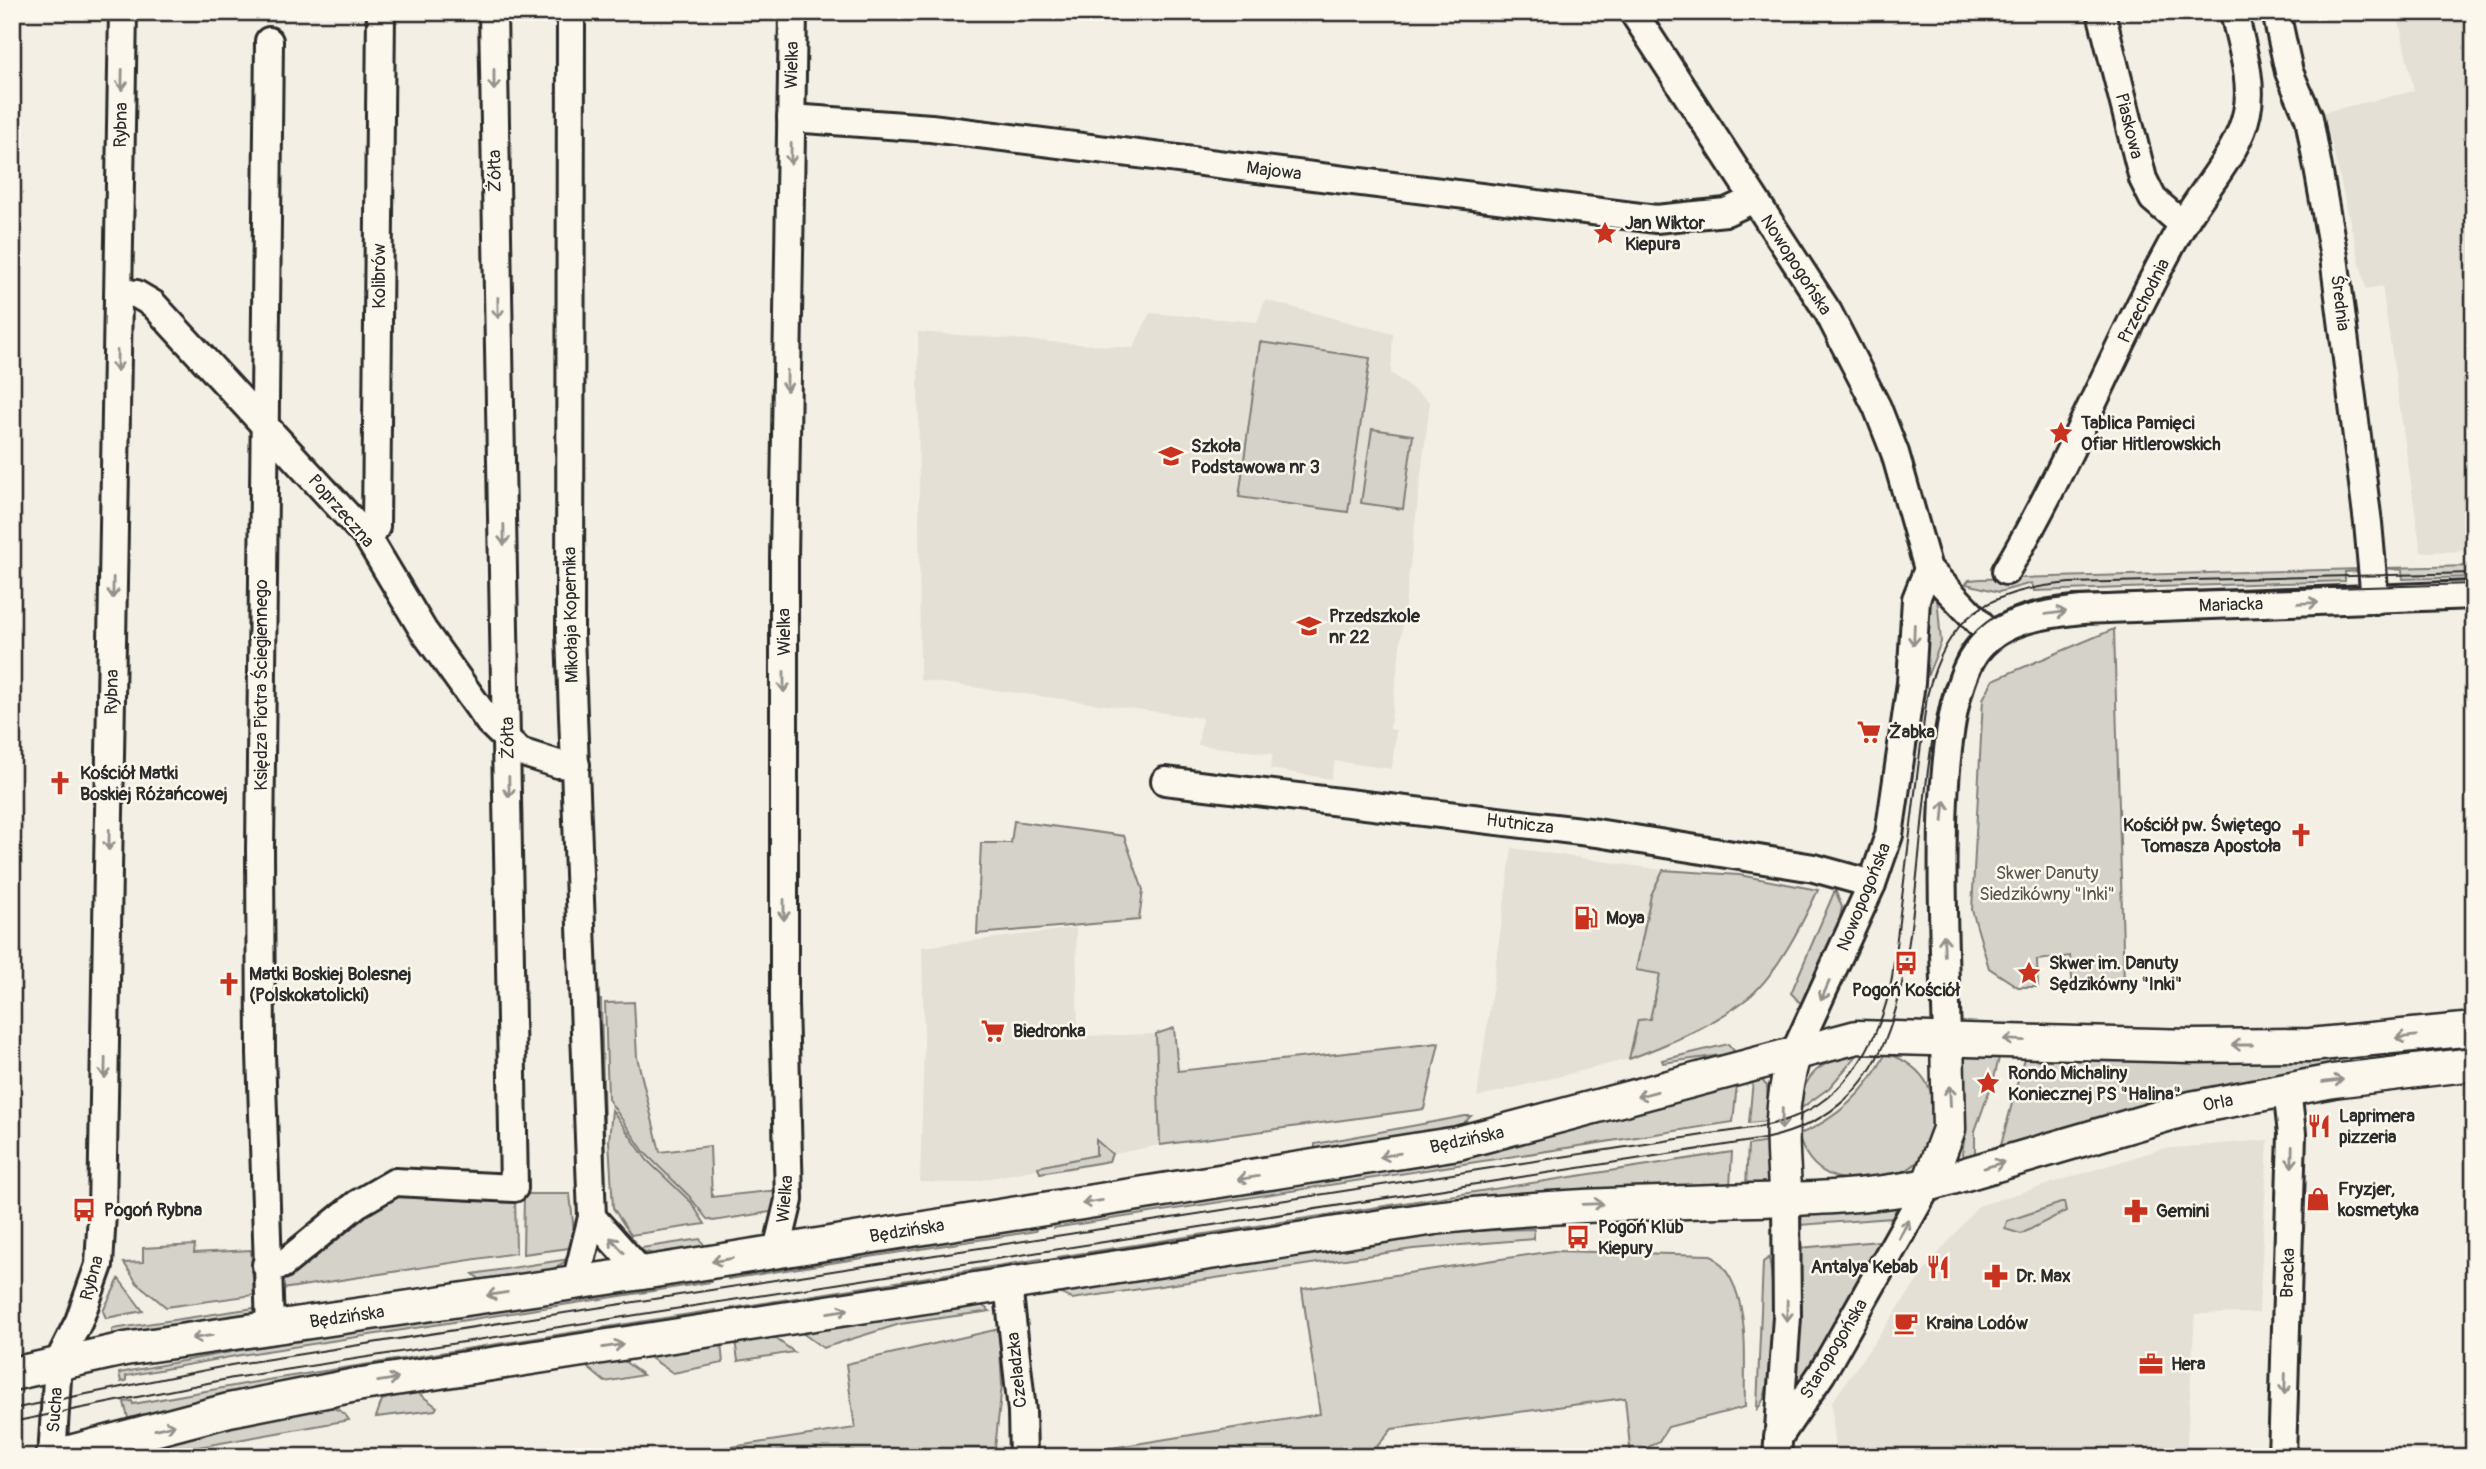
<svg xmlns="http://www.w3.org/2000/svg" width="2486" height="1469" viewBox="0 0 2486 1469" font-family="Pangolin,sans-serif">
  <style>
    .built { fill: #e4e0d6 }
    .green { fill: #d5d2c9; stroke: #807e7a; stroke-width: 2 }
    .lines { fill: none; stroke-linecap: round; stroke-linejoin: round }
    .minor-casing { stroke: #2b2b2b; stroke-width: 32 }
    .tertiary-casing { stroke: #2b2b2b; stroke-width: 37 }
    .minor { stroke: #fbf7ec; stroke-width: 26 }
    .tertiary { stroke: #fbf7ec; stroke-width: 32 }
    .tram { stroke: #2b2b2b; stroke-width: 2 }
    .oneway { stroke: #93918c }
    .labels { text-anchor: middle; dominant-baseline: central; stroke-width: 5; stroke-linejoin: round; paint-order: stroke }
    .street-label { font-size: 18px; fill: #2b2b2b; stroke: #fbf7ec }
    .poi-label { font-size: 18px; font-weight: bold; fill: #2b2b2b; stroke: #fbf7ec; text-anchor: start }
    .park-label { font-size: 18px; fill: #565552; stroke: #fbf7ec }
  </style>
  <rect width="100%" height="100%" fill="#f3efe4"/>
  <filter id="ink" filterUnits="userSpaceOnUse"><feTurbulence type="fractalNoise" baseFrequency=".0143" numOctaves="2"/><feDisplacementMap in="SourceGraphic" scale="14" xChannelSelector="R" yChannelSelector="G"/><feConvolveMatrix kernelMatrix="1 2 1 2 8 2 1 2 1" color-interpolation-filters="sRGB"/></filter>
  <g filter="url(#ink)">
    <!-- built -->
    <g class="built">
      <polygon points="2397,12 2474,12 2474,551 2421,552 2382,286 2366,289 2324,112 2414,91"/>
      <polygon points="1265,300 1393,334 1391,373 1430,402 1390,729 1396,730 1392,769 1335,761 1331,779 1270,769 1273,754 1198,745 1202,718 920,680 918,332 1133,348 1150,313 1257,322"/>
      <polygon points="1512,848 1663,870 1651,895 1637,970 1660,974 1650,1020 1638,1020 1629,1059 1477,1097"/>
      <polygon points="1076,928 1078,1036 1156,1034 1160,1145 966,1183 920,1182 924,1042 922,947"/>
      <polygon points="2268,1140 2259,1313 2195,1314 2186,1457 1835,1457 1832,1402 1928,1266 1978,1206 2161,1149"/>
    </g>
    <!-- green -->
    <g class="green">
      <polygon points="1260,342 1370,358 1348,512 1239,497"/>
      <polygon points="1372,429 1413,435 1403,509 1361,503"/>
      <polygon points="2474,566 2474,577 2403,579 2402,570 2384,568"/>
      <polygon points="2361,569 2361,571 2345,572 2345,581 2034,591 2032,583 1999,592 1966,584 1969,580 1981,579"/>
      <polygon points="1937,596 1941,642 1927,677 1922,677 1926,606 1930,599"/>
      <polygon points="2114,629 2124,984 2073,988 2070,956 2037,960 2038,987 2018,987 1989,968 1972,910 1983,699 1993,680"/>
      <polygon points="1014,821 1124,836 1143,890 1139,920 977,934 981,843 1011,843"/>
      <path d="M1663 870 1739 875 1818 890C1802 924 1777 974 1748 998 1712 1026 1671 1043 1629 1059L1638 1020 1650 1019 1660 974 1636 970 1651 895Z"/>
      <polygon points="1835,890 1842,907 1839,922 1801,1004 1791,993"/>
      <polygon points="595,1000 601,1000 606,1206 604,1203"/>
      <polygon points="634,1002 637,1057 660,1152 710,1146 712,1197 779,1190 777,1211 713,1221 707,1219 689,1196 645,1153 608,1099 605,1003"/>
      <polygon points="1174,1028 1178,1071 1439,1043 1424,1109 1160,1145 1156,1034"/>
      <polygon points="1728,1044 1736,1053 1663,1063 1662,1060"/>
      <path d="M1859 1053 1829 1088 1796 1112C1806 1071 1818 1063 1859 1053Z"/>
      <path d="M1886 1053C1926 1066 1945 1100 1929 1140 1926 1146 1924 1154 1920 1159 1909 1172 1893 1177 1877 1179 1839 1184 1810 1175 1798 1135 1837 1119 1867 1091 1886 1053Z"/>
      <polygon points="1966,1053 2000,1054 1994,1078 1986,1076 1983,1086 1990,1089 1975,1131 1975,1155 1965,1159 1962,1154 1965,1135 1963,1056"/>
      <path d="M2025 1054 2334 1058V1067C2220 1088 2110 1115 2000 1149Z"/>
      <polygon points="1760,1078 1767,1086 1768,1121 1749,1123 1753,1080"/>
      <path d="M1737 1084 1733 1122 1054 1228 1052 1222C1171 1204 1291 1189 1408 1167 1520 1146 1629 1117 1737 1084Z"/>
      <polygon points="612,1110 647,1160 691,1202 705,1224 631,1235 613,1208 609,1141"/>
      <polygon points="1465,1116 1471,1116 1460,1127 1341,1149 1315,1149 1315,1144"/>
      <polygon points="1096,1140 1112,1154 1109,1161 1040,1173 1038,1167 1096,1155"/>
      <polygon points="1769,1142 1769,1185 1746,1186 1748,1145"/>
      <polygon points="1732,1152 1730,1186 1498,1197 1058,1262 1057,1257"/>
      <polygon points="515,1191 516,1253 282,1289 281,1270 376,1199 444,1192"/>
      <polygon points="524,1194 570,1194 574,1233 569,1248 523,1254"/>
      <polygon points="2064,1202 2066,1211 2021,1234 2005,1229 2007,1221"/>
      <polygon points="1897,1207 1892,1218 1800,1225 1802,1216 1807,1214"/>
      <polygon points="1035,1225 1036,1231 728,1279 727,1273"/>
      <path d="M1534 1229V1239L1413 1249 1072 1299 1061 1294 1062 1290C1218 1265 1376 1231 1534 1229Z"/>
      <polygon points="700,1239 706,1248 657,1255 635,1249"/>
      <polygon points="1880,1241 1793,1401 1799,1248"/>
      <polygon points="195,1245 194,1253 251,1250 254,1295 166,1307 137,1283 124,1263 143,1262 143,1248"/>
      <path d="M1554 1251 1711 1255C1754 1288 1743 1358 1745 1407L1668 1427 1659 1441 1631 1457 1625 1398 1392 1429 1368 1457H1056L1320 1414 1302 1289Z"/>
      <path d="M1769 1258C1775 1284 1776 1393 1757 1409L1763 1262Z"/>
      <polygon points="569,1259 550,1271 483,1282 473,1274"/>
      <polygon points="1041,1259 1042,1265 733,1313 732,1308"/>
      <polygon points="710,1275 711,1282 241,1355 126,1376 126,1381 121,1382 119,1373 295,1340"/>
      <polygon points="119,1279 143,1311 106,1318 103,1311"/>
      <polygon points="980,1304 990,1311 900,1324 823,1348 798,1330"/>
      <polygon points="261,1307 257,1315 113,1339 112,1329"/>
      <polygon points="716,1310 717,1316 310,1379 250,1390 129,1422 124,1402 132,1401 133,1404 273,1379"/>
      <polygon points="999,1329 1002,1385 994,1457 666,1457 855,1428 846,1364"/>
      <polygon points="771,1335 794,1352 738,1361 735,1340"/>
      <polygon points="721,1343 723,1363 673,1373 645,1354"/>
      <polygon points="620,1358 643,1375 605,1382 583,1364"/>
      <polygon points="414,1390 437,1407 435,1410 376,1417 382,1400"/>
      <path d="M313 1407C327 1407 341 1406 349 1420L143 1457H136L134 1448Z"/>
    </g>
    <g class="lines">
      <!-- minor casing -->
      <g class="minor-casing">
        <g id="minor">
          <polyline points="571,12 570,635 592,1217 576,1282"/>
          <polyline points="1633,12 1828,312 1877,407 1895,453 1928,569 1992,636"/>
          <polyline points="2101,12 2143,179 2153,199 2182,224"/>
          <polyline points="2276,12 2289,72 2309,118 2334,257 2368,523 2375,600"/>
          <polyline points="269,41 260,849 261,1053 270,1328"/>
          <polyline points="791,118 931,128 1656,219 1726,212 1754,199"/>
          <polyline points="119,292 136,294 153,304 368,538 423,630 489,722 520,752 558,764 576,765"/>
          <polyline points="368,538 376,527 381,12"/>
          <path d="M2006 571C2072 460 2118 338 2182 226 2202 190 2239 153 2247 112 2254 81 2240 42 2234 12"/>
          <polyline points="1165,781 1597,833 1814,868 1872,884"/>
          <path d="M1947 1037C1945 953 1927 709 1979 648 2004 619 2046 614 2082 610L2474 595"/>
          <polyline points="1795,1052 1872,884 1889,835 1911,683 1916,599 1928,569"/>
          <polyline points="592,1217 642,1273"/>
          <polyline points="777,1250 789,1200 784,1003 784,558 793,12"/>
          <polyline points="266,1265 282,1265 357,1204 395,1182 514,1188 493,12"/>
          <polyline points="1008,1284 1022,1411 1023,1457"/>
          <polyline points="1778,1438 1822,1373 1928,1185"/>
          <polyline points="52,1457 58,1363 79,1321 99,1265 102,1213 123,12"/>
          <polyline points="1777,1457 1787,1317 1786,1201"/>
          <polyline points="2282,1457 2292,1134 2287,1089"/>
        </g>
      </g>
      <!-- tertiary casing -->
      <g class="tertiary-casing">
        <g id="tertiary">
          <polyline points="1928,1185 1949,1129 1947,1037"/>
          <path d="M1786 1201C1782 1144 1778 1108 1795 1052"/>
          <polyline points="12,1374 125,1349 642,1273 1458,1143 1857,1037 2191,1046 2310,1045 2474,1029"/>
          <path d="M51 1457 229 1410 356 1385 1435 1218C1529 1207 1622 1204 1717 1201 1788 1199 1858 1199 1928 1185L2191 1108 2333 1081 2474 1064"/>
        </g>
      </g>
      <!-- minor -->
      <use href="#minor" class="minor"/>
      <!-- tertiary -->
      <use href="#tertiary" class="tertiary"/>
      <!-- tram -->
      <g class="tram">
        <path d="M12 1409 231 1365 1587 1153C1628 1147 1669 1140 1710 1134 1736 1130 1764 1128 1789 1119 1849 1097 1881 1038 1892 978L1927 696C1947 614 1988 591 2069 583L2474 573"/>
        <path d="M12 1422 233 1378 1764 1139C1888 1112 1901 1009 1914 903 1922 836 1925 766 1940 701 1958 628 2000 601 2073 595L2474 584"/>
      </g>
    </g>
    <!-- one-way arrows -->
    <defs><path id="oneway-shaft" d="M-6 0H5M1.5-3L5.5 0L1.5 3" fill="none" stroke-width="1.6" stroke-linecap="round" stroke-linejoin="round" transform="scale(1.75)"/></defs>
    <g class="oneway">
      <use href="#oneway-shaft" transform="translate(122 80) rotate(91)"/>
      <use href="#oneway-shaft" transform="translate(494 80) rotate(90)"/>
      <use href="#oneway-shaft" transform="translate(791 154) rotate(91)"/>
      <use href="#oneway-shaft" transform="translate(498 308) rotate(89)"/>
      <use href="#oneway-shaft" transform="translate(117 361) rotate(91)"/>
      <use href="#oneway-shaft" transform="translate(787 381) rotate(91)"/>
      <use href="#oneway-shaft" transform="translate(504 535) rotate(89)"/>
      <use href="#oneway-shaft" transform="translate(113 588) rotate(91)"/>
      <use href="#oneway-shaft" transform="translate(2308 603) rotate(-2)"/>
      <use href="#oneway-shaft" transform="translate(2056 613) rotate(-7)"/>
      <use href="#oneway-shaft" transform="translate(1914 635) rotate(92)"/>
      <use href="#oneway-shaft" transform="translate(784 682) rotate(90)"/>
      <use href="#oneway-shaft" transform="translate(509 787) rotate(89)"/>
      <use href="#oneway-shaft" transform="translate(1944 811) rotate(-85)"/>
      <use href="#oneway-shaft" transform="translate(109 840) rotate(91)"/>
      <use href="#oneway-shaft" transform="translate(784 910) rotate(90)"/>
      <use href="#oneway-shaft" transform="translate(1944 945) rotate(-92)"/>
      <use href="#oneway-shaft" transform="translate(1825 991) rotate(114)"/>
      <use href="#oneway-shaft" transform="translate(2406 1037) rotate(174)"/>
      <use href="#oneway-shaft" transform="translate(2014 1040) rotate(-177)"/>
      <use href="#oneway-shaft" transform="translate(2242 1045) rotate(180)"/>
      <use href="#oneway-shaft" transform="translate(105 1068) rotate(91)"/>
      <use href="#oneway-shaft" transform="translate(2333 1081) rotate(-8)"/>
      <use href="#oneway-shaft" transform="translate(1647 1094) rotate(165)"/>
      <use href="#oneway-shaft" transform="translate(1950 1096) rotate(-93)"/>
      <use href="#oneway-shaft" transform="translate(1782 1119) rotate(92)"/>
      <use href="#oneway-shaft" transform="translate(1390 1155) rotate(170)"/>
      <use href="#oneway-shaft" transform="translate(2292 1157) rotate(91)"/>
      <use href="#oneway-shaft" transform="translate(1994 1165) rotate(-17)"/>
      <use href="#oneway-shaft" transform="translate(1248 1178) rotate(171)"/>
      <use href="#oneway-shaft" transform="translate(1092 1202) rotate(171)"/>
      <use href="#oneway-shaft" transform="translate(1593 1204) rotate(-2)"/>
      <use href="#oneway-shaft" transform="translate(1904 1229) rotate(-61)"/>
      <use href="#oneway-shaft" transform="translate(617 1245) rotate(-132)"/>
      <use href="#oneway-shaft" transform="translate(722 1260) rotate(171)"/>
      <use href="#oneway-shaft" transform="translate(497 1294) rotate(171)"/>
      <use href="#oneway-shaft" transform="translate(838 1311) rotate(-9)"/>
      <use href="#oneway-shaft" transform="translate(1787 1311) rotate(91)"/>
      <use href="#oneway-shaft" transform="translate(202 1337) rotate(171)"/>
      <use href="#oneway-shaft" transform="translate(613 1346) rotate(-9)"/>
      <use href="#oneway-shaft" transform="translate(388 1380) rotate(-9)"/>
      <use href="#oneway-shaft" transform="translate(2285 1384) rotate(92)"/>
      <use href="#oneway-shaft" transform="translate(165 1427) rotate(-15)"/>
    </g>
  </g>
  <!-- icons -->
  <defs>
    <g id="sight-bare" transform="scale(1.89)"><path d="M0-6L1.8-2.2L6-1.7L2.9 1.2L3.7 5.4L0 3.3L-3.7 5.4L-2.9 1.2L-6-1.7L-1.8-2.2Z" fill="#c8321e" stroke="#fbf7ec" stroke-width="2.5" paint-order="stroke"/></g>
    <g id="school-bare" transform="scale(1.89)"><path d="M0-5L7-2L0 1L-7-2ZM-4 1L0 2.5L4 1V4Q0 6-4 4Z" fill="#c8321e" stroke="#fbf7ec" stroke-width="2.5" paint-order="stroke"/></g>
    <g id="supermarket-bare" transform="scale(1.89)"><path d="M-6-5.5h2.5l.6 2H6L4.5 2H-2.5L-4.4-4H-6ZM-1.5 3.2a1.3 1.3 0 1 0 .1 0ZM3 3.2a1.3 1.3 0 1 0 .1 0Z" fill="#c8321e" stroke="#fbf7ec" stroke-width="2.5" paint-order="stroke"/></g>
    <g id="church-bare" transform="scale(1.89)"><path d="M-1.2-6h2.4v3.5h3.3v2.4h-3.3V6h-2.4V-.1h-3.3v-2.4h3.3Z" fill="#c8321e" stroke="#fbf7ec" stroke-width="2.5" paint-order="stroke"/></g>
    <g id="fuel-bare" transform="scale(1.89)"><path d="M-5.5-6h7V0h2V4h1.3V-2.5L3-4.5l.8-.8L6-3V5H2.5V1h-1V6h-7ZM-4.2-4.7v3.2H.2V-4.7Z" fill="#c8321e" stroke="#fbf7ec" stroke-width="2.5" paint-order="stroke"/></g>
    <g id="bus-bare" transform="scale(1.89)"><path d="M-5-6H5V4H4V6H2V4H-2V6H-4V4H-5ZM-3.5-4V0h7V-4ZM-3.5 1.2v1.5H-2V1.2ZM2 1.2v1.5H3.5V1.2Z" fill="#c8321e" stroke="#fbf7ec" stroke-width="2.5" paint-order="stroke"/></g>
    <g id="restaurant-bare" transform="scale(1.89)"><path d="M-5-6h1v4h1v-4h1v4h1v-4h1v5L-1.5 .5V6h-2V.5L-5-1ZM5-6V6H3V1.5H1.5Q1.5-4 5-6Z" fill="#c8321e" stroke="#fbf7ec" stroke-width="2.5" paint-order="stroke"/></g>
    <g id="shop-bare" transform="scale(1.89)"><path d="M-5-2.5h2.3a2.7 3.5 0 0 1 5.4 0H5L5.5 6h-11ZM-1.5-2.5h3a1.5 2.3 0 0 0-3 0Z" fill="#c8321e" stroke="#fbf7ec" stroke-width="2.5" paint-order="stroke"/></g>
    <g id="pharmacy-bare" transform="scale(1.89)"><path d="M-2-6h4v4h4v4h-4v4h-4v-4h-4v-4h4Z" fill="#c8321e" stroke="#fbf7ec" stroke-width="2.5" paint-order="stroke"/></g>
    <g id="cafe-bare" transform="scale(1.89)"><path d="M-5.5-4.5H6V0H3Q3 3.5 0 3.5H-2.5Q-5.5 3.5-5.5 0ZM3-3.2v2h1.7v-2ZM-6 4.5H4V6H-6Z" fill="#c8321e" stroke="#fbf7ec" stroke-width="2.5" paint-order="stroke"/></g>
    <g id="office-bare" transform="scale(1.89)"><path d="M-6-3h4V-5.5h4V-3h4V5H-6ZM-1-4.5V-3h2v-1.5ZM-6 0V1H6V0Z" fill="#c8321e" stroke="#fbf7ec" stroke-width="2.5" paint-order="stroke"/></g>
  </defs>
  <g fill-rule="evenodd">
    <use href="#sight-bare" x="1605" y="233"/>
    <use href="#sight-bare" x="2061" y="433"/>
    <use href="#school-bare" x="1171" y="456"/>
    <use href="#school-bare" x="1309" y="626"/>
    <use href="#supermarket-bare" x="1869" y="732"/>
    <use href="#church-bare" x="60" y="783"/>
    <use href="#church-bare" x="2301" y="835"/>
    <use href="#fuel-bare" x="1586" y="918"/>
    <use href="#bus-bare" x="1906" y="963"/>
    <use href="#sight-bare" x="2029" y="973"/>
    <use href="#church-bare" x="229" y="984"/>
    <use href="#supermarket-bare" x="993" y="1031"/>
    <use href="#sight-bare" x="1988" y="1083"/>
    <use href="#restaurant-bare" x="2319" y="1126"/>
    <use href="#shop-bare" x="2318" y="1199"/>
    <use href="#bus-bare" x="84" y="1210"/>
    <use href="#pharmacy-bare" x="2136" y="1211"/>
    <use href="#bus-bare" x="1578" y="1237"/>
    <use href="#restaurant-bare" x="1938" y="1267"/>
    <use href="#pharmacy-bare" x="1996" y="1276"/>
    <use href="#cafe-bare" x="1906" y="1323"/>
    <use href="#office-bare" x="2151" y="1364"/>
  </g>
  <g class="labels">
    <!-- street labels -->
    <g class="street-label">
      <text transform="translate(792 65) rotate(-89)">Wielka</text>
      <text transform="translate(121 125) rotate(-89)">Rybna</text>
      <text transform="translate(2129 126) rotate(76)">Piaskowa</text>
      <text transform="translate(495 171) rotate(-91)">Żółta</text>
      <text transform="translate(1274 171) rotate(7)">Majowa</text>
      <text transform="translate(1796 265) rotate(57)">Nowopogońska</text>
      <text transform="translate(379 276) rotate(-90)">Kolibrów</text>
      <text transform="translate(2144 301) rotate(-63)">Przechodnia</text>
      <text transform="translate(2340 303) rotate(83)">Średnia</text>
      <text transform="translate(341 511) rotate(49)">Poprzeczna</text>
      <text transform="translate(2231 605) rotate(-2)">Mariacka</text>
      <text transform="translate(571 615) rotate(-91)">Mikołaja Kopernika</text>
      <text transform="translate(784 632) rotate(-90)">Wielka</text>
      <text transform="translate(261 685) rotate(-90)">Księdza Piotra Ściegiennego</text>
      <text transform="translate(112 692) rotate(-89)">Rybna</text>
      <text transform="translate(508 738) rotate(-91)">Żółta</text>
      <text transform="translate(1520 824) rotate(7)">Hutnicza</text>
      <text transform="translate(1864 897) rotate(-68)">Nowopogońska</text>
      <text transform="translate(2218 1103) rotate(-11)">Orla</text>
      <text transform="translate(1467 1140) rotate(-12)">Będzińska</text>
      <text transform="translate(785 1199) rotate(-85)">Wielka</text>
      <text transform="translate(907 1231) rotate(-9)">Będzińska</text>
      <text transform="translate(2288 1273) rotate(-88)">Bracka</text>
      <text transform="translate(92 1278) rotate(-75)">Rybna</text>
      <text transform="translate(347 1317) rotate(-8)">Będzińska</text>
      <text transform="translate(1834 1349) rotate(-59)">Staropogońska</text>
      <text transform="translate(1017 1370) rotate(-96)">Czeladzka</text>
      <text transform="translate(55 1410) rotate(-86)">Sucha</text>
    </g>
    <!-- poi labels -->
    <g class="poi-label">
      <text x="1625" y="223">Jan Wiktor<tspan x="1625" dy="21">Kiepura</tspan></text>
      <text x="2081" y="423">Tablica Pamięci<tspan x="2081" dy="21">Ofiar Hitlerowskich</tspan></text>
      <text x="1191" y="446">Szkoła<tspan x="1191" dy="21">Podstawowa nr 3</tspan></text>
      <text x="1329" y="616">Przedszkole<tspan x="1329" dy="21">nr 22</tspan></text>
      <text x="1889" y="732">Żabka</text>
      <text x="80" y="773">Kościół Matki<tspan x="80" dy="21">Boskiej Różańcowej</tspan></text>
      <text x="2281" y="825" text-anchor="end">Kościół pw. Świętego<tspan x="2281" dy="21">Tomasza Apostoła</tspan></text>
      <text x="1606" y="918">Moya</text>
      <text x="2049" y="963">Skwer im. Danuty<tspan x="2049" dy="21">Sędzikówny "Inki"</tspan></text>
      <text x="249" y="974">Matki Boskiej Bolesnej<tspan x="249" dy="21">(Polskokatolicki)</tspan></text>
      <text x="1906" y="990" text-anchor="middle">Pogoń Kościół</text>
      <text x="1013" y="1031">Biedronka</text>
      <text x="2008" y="1073">Rondo Michaliny<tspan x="2008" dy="21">Koniecznej PS "Halina"</tspan></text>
      <text x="2339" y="1116">Laprimera<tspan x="2339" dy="21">pizzeria</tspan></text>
      <text x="2338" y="1189">Fryzjer,<tspan x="2338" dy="21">kosmetyka</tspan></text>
      <text x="104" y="1210">Pogoń Rybna</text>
      <text x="2156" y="1211">Gemini</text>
      <text x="1598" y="1227">Pogoń Klub<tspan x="1598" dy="21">Kiepury</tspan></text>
      <text x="1918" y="1267" text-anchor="end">Antalya Kebab</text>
      <text x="2016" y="1276">Dr. Max</text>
      <text x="1926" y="1323">Kraina Lodów</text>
      <text x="2171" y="1364">Hera</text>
    </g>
    <!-- park labels -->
    <g class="park-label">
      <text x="2047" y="873">Skwer Danuty<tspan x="2047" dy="21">Siedzikówny "Inki"</tspan></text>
    </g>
  </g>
  <!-- margin -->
  <rect width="2486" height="1469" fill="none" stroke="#fbf7ec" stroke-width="42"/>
  <rect x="21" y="21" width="2444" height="1427" fill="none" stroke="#2b2b2b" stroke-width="2.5" filter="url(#ink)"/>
</svg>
